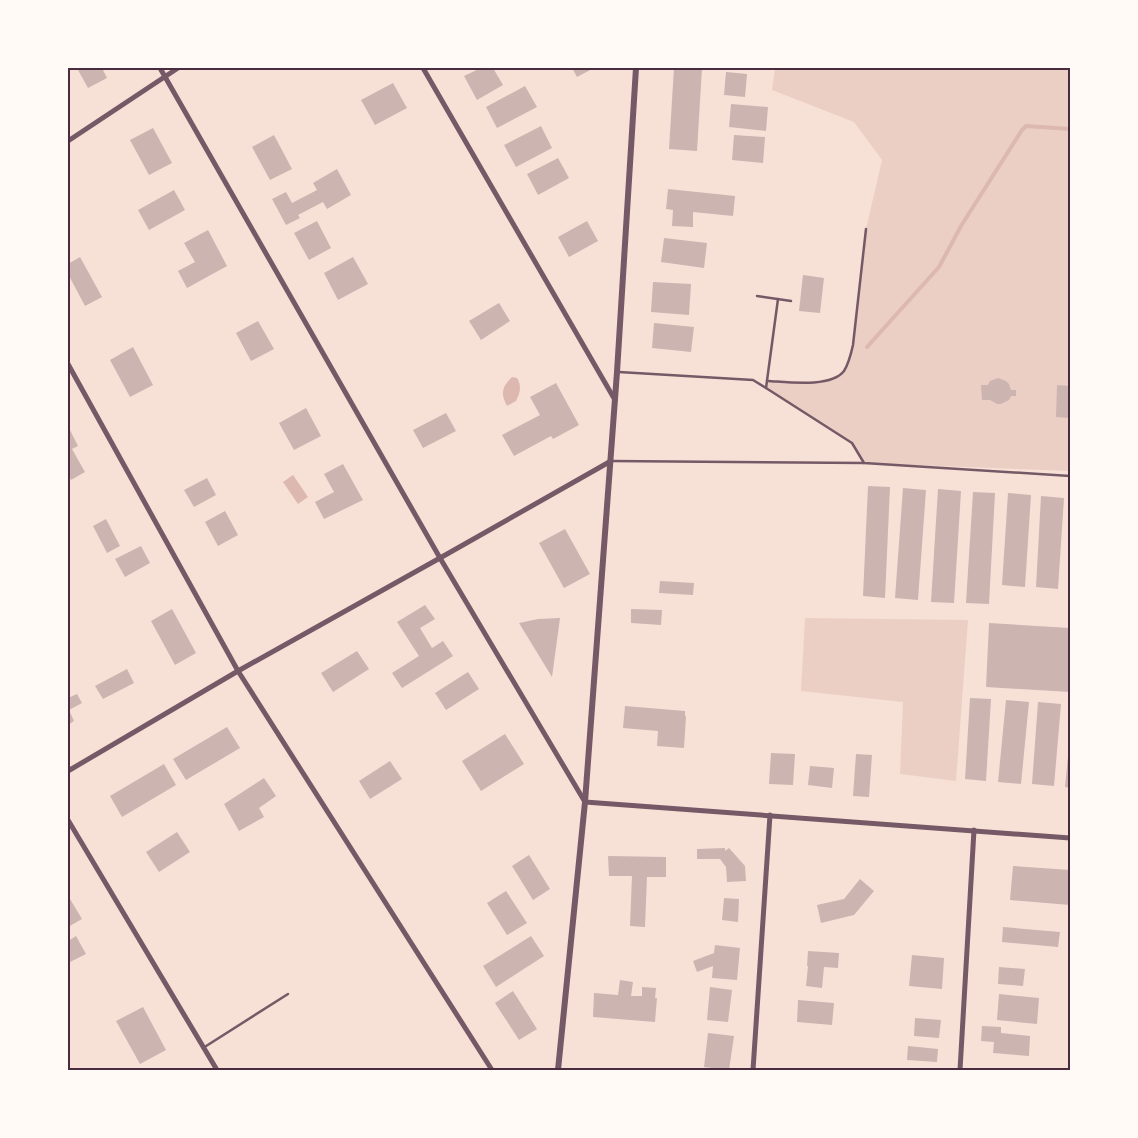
<svg xmlns="http://www.w3.org/2000/svg" width="1138" height="1138" viewBox="0 0 1138 1138" font-family="'Space Grotesk',sans-serif">
  <style>
    .green { fill: #ebcfc5 }
    .water { fill: #dcb8b0 }
    .lines { fill: none; stroke-linecap: round; stroke-linejoin: round }
    .stream { stroke: #dcb8b0; stroke-width: 4 }
    .building { fill: #ccb4b1 }
    .service { stroke: #755966; stroke-width: 2.5 }
    .minor { stroke: #755966; stroke-width: 5 }
    .tertiary { stroke: #755966; stroke-width: 6 }
    .neatline { fill: none; stroke: #4a2c40; stroke-width: 2 }
  </style>
  <rect width="100%" height="100%" fill="#f7e1d7"/>
  <!-- green -->
  <g class="green">
    <path d="M775 68H1070V471L864 463 852 443 766 388 768 381C786 381 823 386 838 376 848 370 850 355 853 345L866 229 882 160 854 122 772 90Z"/>
    <polygon points="805,618 968,620 956,781 900,774 903,702 801,691"/>
  </g>
  <!-- water -->
  <g class="water">
    <path d="M512 377 517 378C522 386 520 393 516 401L507 406C500 393 502 387 512 377Z"/>
    <polygon points="293,475 308,497 298,504 283,482"/>
  </g>
  <g class="lines">
    <!-- stream -->
    <polyline class="stream" points="867,347 939,267 961,226 1022,130 1026,126 1070,129"/>
  </g>
  <!-- building -->
  <g class="building">
    <polygon points="83,68 108,68 103,70 107,78 88,88 78,70"/>
    <polygon points="481,68 493,68 503,85 477,100 464,76"/>
    <polygon points="572,68 594,68 577,77"/>
    <polygon points="674,68 702,68 697,151 669,149"/>
    <polygon points="726,72 747,74 745,97 724,95"/>
    <polygon points="393,83 407,108 375,125 361,100"/>
    <polygon points="525,86 537,107 497,128 486,107"/>
    <polygon points="731,104 768,107 766,131 729,127"/>
    <polygon points="541,126 552,148 516,167 504,145"/>
    <polygon points="153,128 172,163 149,175 130,140"/>
    <polygon points="274,135 292,169 270,180 252,147"/>
    <polygon points="734,135 765,137 763,163 732,160"/>
    <polygon points="558,158 569,178 538,195 527,174"/>
    <polygon points="337,169 351,195 327,209 323,202 298,215 300,218 286,225 272,199 286,192 292,203 317,190 313,183"/>
    <polygon points="668,189 735,196 733,216 693,212 693,227 672,226 673,210 666,209"/>
    <polygon points="174,190 185,210 149,230 138,210"/>
    <polygon points="317,221 331,248 309,260 294,233"/>
    <polygon points="587,221 598,241 569,257 558,237"/>
    <polygon points="208,230 227,266 187,288 178,271 195,262 184,243"/>
    <polygon points="664,238 707,243 704,268 661,262"/>
    <polygon points="80,257 102,297 85,306 68,274 68,264"/>
    <polygon points="353,257 368,284 338,300 324,273"/>
    <polygon points="803,275 824,278 820,313 799,311"/>
    <polygon points="653,282 691,284 689,315 651,312"/>
    <polygon points="499,303 510,321 481,340 469,321"/>
    <polygon points="258,321 274,349 251,361 236,333"/>
    <polygon points="654,323 694,327 691,352 652,348"/>
    <polygon points="133,347 153,385 130,397 110,360"/>
    <polygon points="998,378 1006,381 1009,384 1011,390 1016,390 1016,396 1011,396 1009,400 1001,404 997,404 990,400 982,400 981,385 988,385 990,381"/>
    <polygon points="556,383 579,425 553,439 551,436 514,456 502,435 540,415 530,397"/>
    <polygon points="1057,385 1070,386 1070,418 1056,417"/>
    <polygon points="306,408 321,436 294,450 279,423"/>
    <polygon points="446,413 456,431 423,448 413,430"/>
    <polygon points="68,426 78,446 72,449 85,472 71,480 68,473"/>
    <polygon points="343,464 363,500 324,519 315,502 334,492 324,474"/>
    <polygon points="207,478 216,495 194,507 184,490"/>
    <polygon points="868,486 890,487 885,598 863,596"/>
    <polygon points="903,488 926,490 918,600 895,598"/>
    <polygon points="938,489 961,491 954,603 931,602"/>
    <polygon points="973,492 995,493 989,604 966,603"/>
    <polygon points="1008,493 1031,495 1025,587 1002,585"/>
    <polygon points="1041,496 1064,498 1058,589 1036,587"/>
    <polygon points="225,511 238,535 218,546 205,522"/>
    <polygon points="106,519 120,546 107,553 93,526"/>
    <polygon points="565,529 590,574 564,588 539,543"/>
    <polygon points="141,546 150,563 125,577 115,559"/>
    <polygon points="660,581 694,583 693,595 659,593"/>
    <polygon points="425,605 435,619 420,628 432,648 443,641 453,656 402,688 392,673 419,656 397,622"/>
    <polygon points="172,609 196,653 175,665 151,621"/>
    <polygon points="631,609 662,610 661,625 631,623"/>
    <polygon points="560,618 552,677 519,623 538,619"/>
    <polygon points="989,623 1070,628 1070,692 986,687"/>
    <polygon points="357,651 369,669 333,692 321,673"/>
    <polygon points="127,669 134,683 103,699 95,686"/>
    <polygon points="468,672 479,689 446,710 435,693"/>
    <polygon points="77,694 82,703 69,710 74,721 68,725 68,698"/>
    <polygon points="970,698 991,699 986,781 965,779"/>
    <polygon points="1006,700 1029,702 1021,784 998,782"/>
    <polygon points="1038,702 1061,704 1054,786 1032,784"/>
    <polygon points="625,706 685,711 685,716 686,716 684,748 657,746 658,731 623,728"/>
    <polygon points="227,727 240,748 186,780 173,759"/>
    <polygon points="505,734 524,764 481,791 462,761"/>
    <polygon points="1069,746 1070,746 1070,788 1065,787"/>
    <polygon points="771,753 795,754 793,785 769,784"/>
    <polygon points="856,754 872,755 869,797 853,796"/>
    <polygon points="390,761 402,779 370,799 359,781"/>
    <polygon points="164,764 176,785 122,817 110,796"/>
    <polygon points="810,766 834,768 832,788 808,785"/>
    <polygon points="264,778 276,796 259,808 264,817 239,831 224,804"/>
    <polygon points="177,832 190,852 159,872 146,852"/>
    <polygon points="725,848 725,851 729,848 745,866 746,881 727,882 726,867 720,859 697,859 697,849"/>
    <polygon points="529,855 550,889 533,900 512,866"/>
    <polygon points="608,856 666,857 666,877 647,877 645,927 630,926 632,876 609,876"/>
    <polygon points="1013,866 1070,870 1070,905 1010,900"/>
    <polygon points="860,879 874,891 854,915 821,923 817,905 844,899"/>
    <polygon points="506,891 527,923 507,935 487,903"/>
    <polygon points="724,898 739,899 738,922 722,920"/>
    <polygon points="70,899 82,919 68,927 68,901"/>
    <polygon points="1003,927 1060,932 1058,947 1002,942"/>
    <polygon points="76,936 86,954 68,963 68,941"/>
    <polygon points="531,936 544,956 496,987 483,966"/>
    <polygon points="715,945 740,948 737,980 712,978 713,966 697,972 693,961 714,953"/>
    <polygon points="808,951 839,953 838,968 824,967 822,988 806,986 808,966 807,966"/>
    <polygon points="912,955 944,958 942,989 909,986"/>
    <polygon points="999,967 1025,969 1023,986 998,984"/>
    <polygon points="620,980 633,982 631,996 642,996 642,987 656,988 655,998 657,998 655,1022 593,1017 594,993 618,995"/>
    <polygon points="710,987 732,990 728,1022 707,1020"/>
    <polygon points="513,991 537,1029 519,1040 495,1003"/>
    <polygon points="999,994 1039,998 1037,1024 997,1020"/>
    <polygon points="798,1000 834,1003 832,1025 797,1022"/>
    <polygon points="143,1007 166,1050 140,1064 116,1021"/>
    <polygon points="915,1018 941,1020 939,1038 914,1036"/>
    <polygon points="982,1026 1001,1027 1001,1033 1030,1036 1029,1056 993,1053 994,1042 981,1041"/>
    <polygon points="708,1033 734,1036 729,1070 704,1067"/>
    <polygon points="908,1046 938,1049 937,1062 907,1060"/>
  </g>
  <g class="lines">
    <!-- service -->
    <g class="service">
      <polyline points="757,296 791,301"/>
      <polyline points="619,372 753,380 766,388 852,443 864,463 1070,476"/>
      <path d="M768 381C787 382 831 388 844 371 849 363 851 354 853 345L866 229"/>
      <polyline points="766,388 778,299"/>
      <polyline points="611,461 864,463"/>
      <polyline points="203,1048 288,994"/>
    </g>
    <!-- minor -->
    <g class="minor">
      <polyline points="160,68 440,558 585,802 1070,838"/>
      <polyline points="423,68 615,400"/>
      <polyline points="68,141 178,68"/>
      <polyline points="68,364 238,671 492,1070"/>
      <polyline points="68,771 238,671 440,558 611,461"/>
      <polyline points="68,820 217,1070"/>
      <polyline points="753,1070 770,815"/>
      <polyline points="960,1070 974,830"/>
    </g>
    <!-- tertiary -->
    <polyline class="tertiary" points="558,1070 585,802 617,372 636,68"/>
  </g>
  <!-- border -->
  <rect width="1138" height="1138" fill="none" stroke="#fffaf5" stroke-width="138"/>
  <rect x="69" y="69" width="1000" height="1000" class="neatline"/>
</svg>
